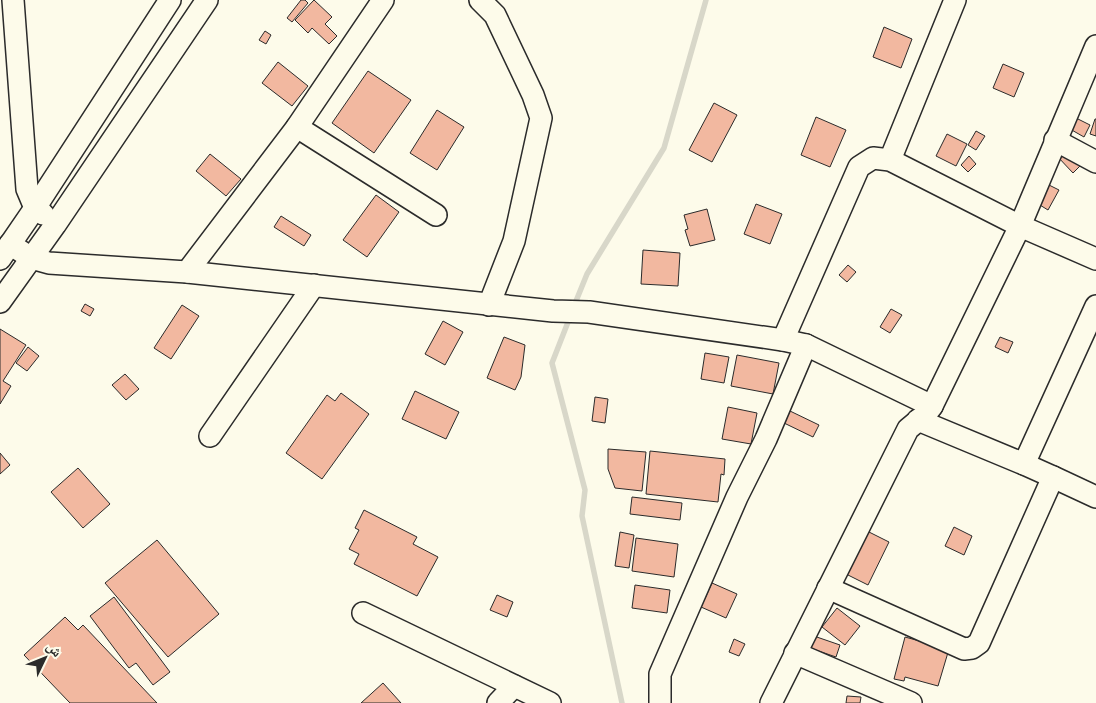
<svg xmlns="http://www.w3.org/2000/svg" width="1096" height="703" viewBox="0 0 1096 703" font-family="'Titillium Web','Noto Naskh Arabic',sans-serif">
  <style>
    .lines { fill: none; stroke-linecap: round; stroke-linejoin: round }
    .stream { stroke: #d8d7c9; stroke-width: 5.5 }
    .building { fill: #f2b8a0; stroke: #2b2b2b }
    .minor-casing { stroke: #2b2b2b; stroke-width: 24 }
    .minor { stroke: #fdfbea; stroke-width: 21 }
  </style>
  <rect width="100%" height="100%" fill="#fdfbea"/>
  <g class="lines">
    <!-- stream -->
    <g class="stream">
      <polyline points="574,306 587,274 664,148 706,0"/>
      <polyline points="570,317 552,363 585,490 582,516 622,703"/>
    </g>
  </g>
  <!-- building -->
  <g class="building">
    <polygon points="301,0 305,0 308,3 292,22 287,18"/>
    <polygon points="314,0 332,17 325,24 337,36 329,44 312,28 308,33 295,20"/>
    <polygon points="884,27 912,39 901,68 873,57"/>
    <polygon points="265,31 271,35 266,44 259,40"/>
    <polygon points="278,62 308,86 292,106 262,83"/>
    <polygon points="1003,64 1024,73 1014,97 993,88"/>
    <polygon points="368,71 411,100 374,153 332,123"/>
    <polygon points="714,103 737,115 712,162 689,150"/>
    <polygon points="437,110 464,127 437,170 410,153"/>
    <polygon points="816,117 846,130 830,167 801,155"/>
    <polygon points="1076,118 1090,125 1084,137 1070,129"/>
    <polygon points="1095,119 1096,119 1096,136 1090,134"/>
    <polygon points="976,131 985,136 976,150 968,145"/>
    <polygon points="947,134 967,144 956,166 936,156"/>
    <polygon points="1063,150 1080,166 1073,173 1057,156"/>
    <polygon points="210,154 241,179 226,196 196,171"/>
    <polygon points="969,156 976,164 968,172 961,165"/>
    <polygon points="1045,183 1059,190 1048,210 1035,202"/>
    <polygon points="376,195 399,212 367,257 343,240"/>
    <polygon points="756,204 782,214 770,244 744,234"/>
    <polygon points="707,209 715,240 690,246 685,230 688,229 684,215"/>
    <polygon points="281,216 311,235 304,246 274,227"/>
    <polygon points="643,250 680,253 678,286 641,284"/>
    <polygon points="848,265 856,272 847,282 839,275"/>
    <polygon points="85,304 94,309 90,316 81,311"/>
    <polygon points="182,305 199,316 171,359 154,348"/>
    <polygon points="891,309 902,315 890,333 880,327"/>
    <polygon points="443,321 463,332 445,365 425,354"/>
    <polygon points="0,329 26,345 3,381 11,386 0,404"/>
    <polygon points="504,337 525,345 521,377 515,390 487,378"/>
    <polygon points="1000,337 1013,342 1008,353 995,347"/>
    <polygon points="28,347 39,356 27,371 16,363"/>
    <polygon points="705,353 729,357 724,383 701,379"/>
    <polygon points="737,355 779,363 773,394 731,386"/>
    <polygon points="125,374 139,389 126,400 112,385"/>
    <polygon points="415,391 459,412 446,439 402,419"/>
    <polygon points="341,393 369,414 322,479 286,453 327,395 335,401"/>
    <polygon points="595,397 608,399 605,423 592,421"/>
    <polygon points="728,407 757,413 751,444 722,439"/>
    <polygon points="790,411 819,425 813,437 784,423"/>
    <polygon points="608,449 646,452 642,491 615,488 608,469"/>
    <polygon points="650,451 725,459 724,475 721,474 718,502 646,494"/>
    <polygon points="0,453 10,465 0,474"/>
    <polygon points="78,468 110,504 83,528 51,492"/>
    <polygon points="632,497 682,503 680,520 630,514"/>
    <polygon points="364,510 417,537 413,544 438,557 417,596 354,564 359,554 349,549 359,530 355,528"/>
    <polygon points="954,527 972,536 964,555 945,546"/>
    <polygon points="863,529 889,542 868,585 842,572"/>
    <polygon points="620,532 634,535 629,568 615,566"/>
    <polygon points="636,538 678,544 674,577 632,571"/>
    <polygon points="157,540 219,614 168,657 105,583"/>
    <polygon points="712,583 737,594 726,618 701,607"/>
    <polygon points="635,585 670,590 667,613 632,608"/>
    <polygon points="497,595 513,602 507,617 490,610"/>
    <polygon points="114,597 170,672 153,685 136,663 129,668 90,616"/>
    <polygon points="837,608 860,626 845,645 822,627"/>
    <polygon points="65,617 78,630 83,625 157,703 70,703 24,655"/>
    <polygon points="811,635 840,645 836,657 807,647"/>
    <polygon points="905,637 949,649 938,686 905,677 904,681 894,679"/>
    <polygon points="734,639 745,644 739,656 729,652"/>
    <polygon points="383,683 401,703 361,703"/>
    <polygon points="847,696 861,697 860,703 846,703"/>
  </g>
  <g class="lines">
    <!-- minor casing -->
    <g class="minor-casing">
      <g id="minor">
        <polyline points="13,0 27,189 35,208 43,214"/>
        <polyline points="480,0 495,15 533,95 541,118 514,241 489,305"/>
        <polyline points="297,127 436,215"/>
        <polyline points="1055,140 1096,162"/>
        <polyline points="890,160 955,0"/>
        <polyline points="10,244 31,258 49,263 187,272 553,311 589,312 783,340 806,345 932,406"/>
        <polyline points="0,259 35,208 170,0"/>
        <polyline points="187,272 297,127 383,0"/>
        <polyline points="0,302 55,225 207,0"/>
        <polyline points="783,340 859,167 873,158 890,160 1020,226 1096,259"/>
        <polyline points="918,420 1024,464 1096,306"/>
        <polyline points="210,436 314,285"/>
        <polyline points="1053,477 1096,497"/>
        <polyline points="828,588 964,649 972,648 979,643 1053,477 1024,464"/>
        <polyline points="363,613 550,703"/>
        <polyline points="795,653 911,703"/>
        <polyline points="498,703 514,686"/>
        <polyline points="660,703 660,674 737,497 766,439 806,345"/>
        <polyline points="771,703 908,429 926,414 932,406 1020,226 1096,46"/>
      </g>
    </g>
    <!-- minor -->
    <use href="#minor" class="minor"/>
  </g>
  <!-- north arrow -->
  <g transform="translate(45 658) rotate(47)" stroke="#fdfbea" stroke-width="4" paint-order="stroke">
  <path d="M0-4L9 19L0 12L-9 19Z" fill="#2b2b2b"/>
  <text y="-8" font-size="14" font-weight="bold" text-anchor="middle" fill="#2b2b2b">ش</text>
  </g>
</svg>
